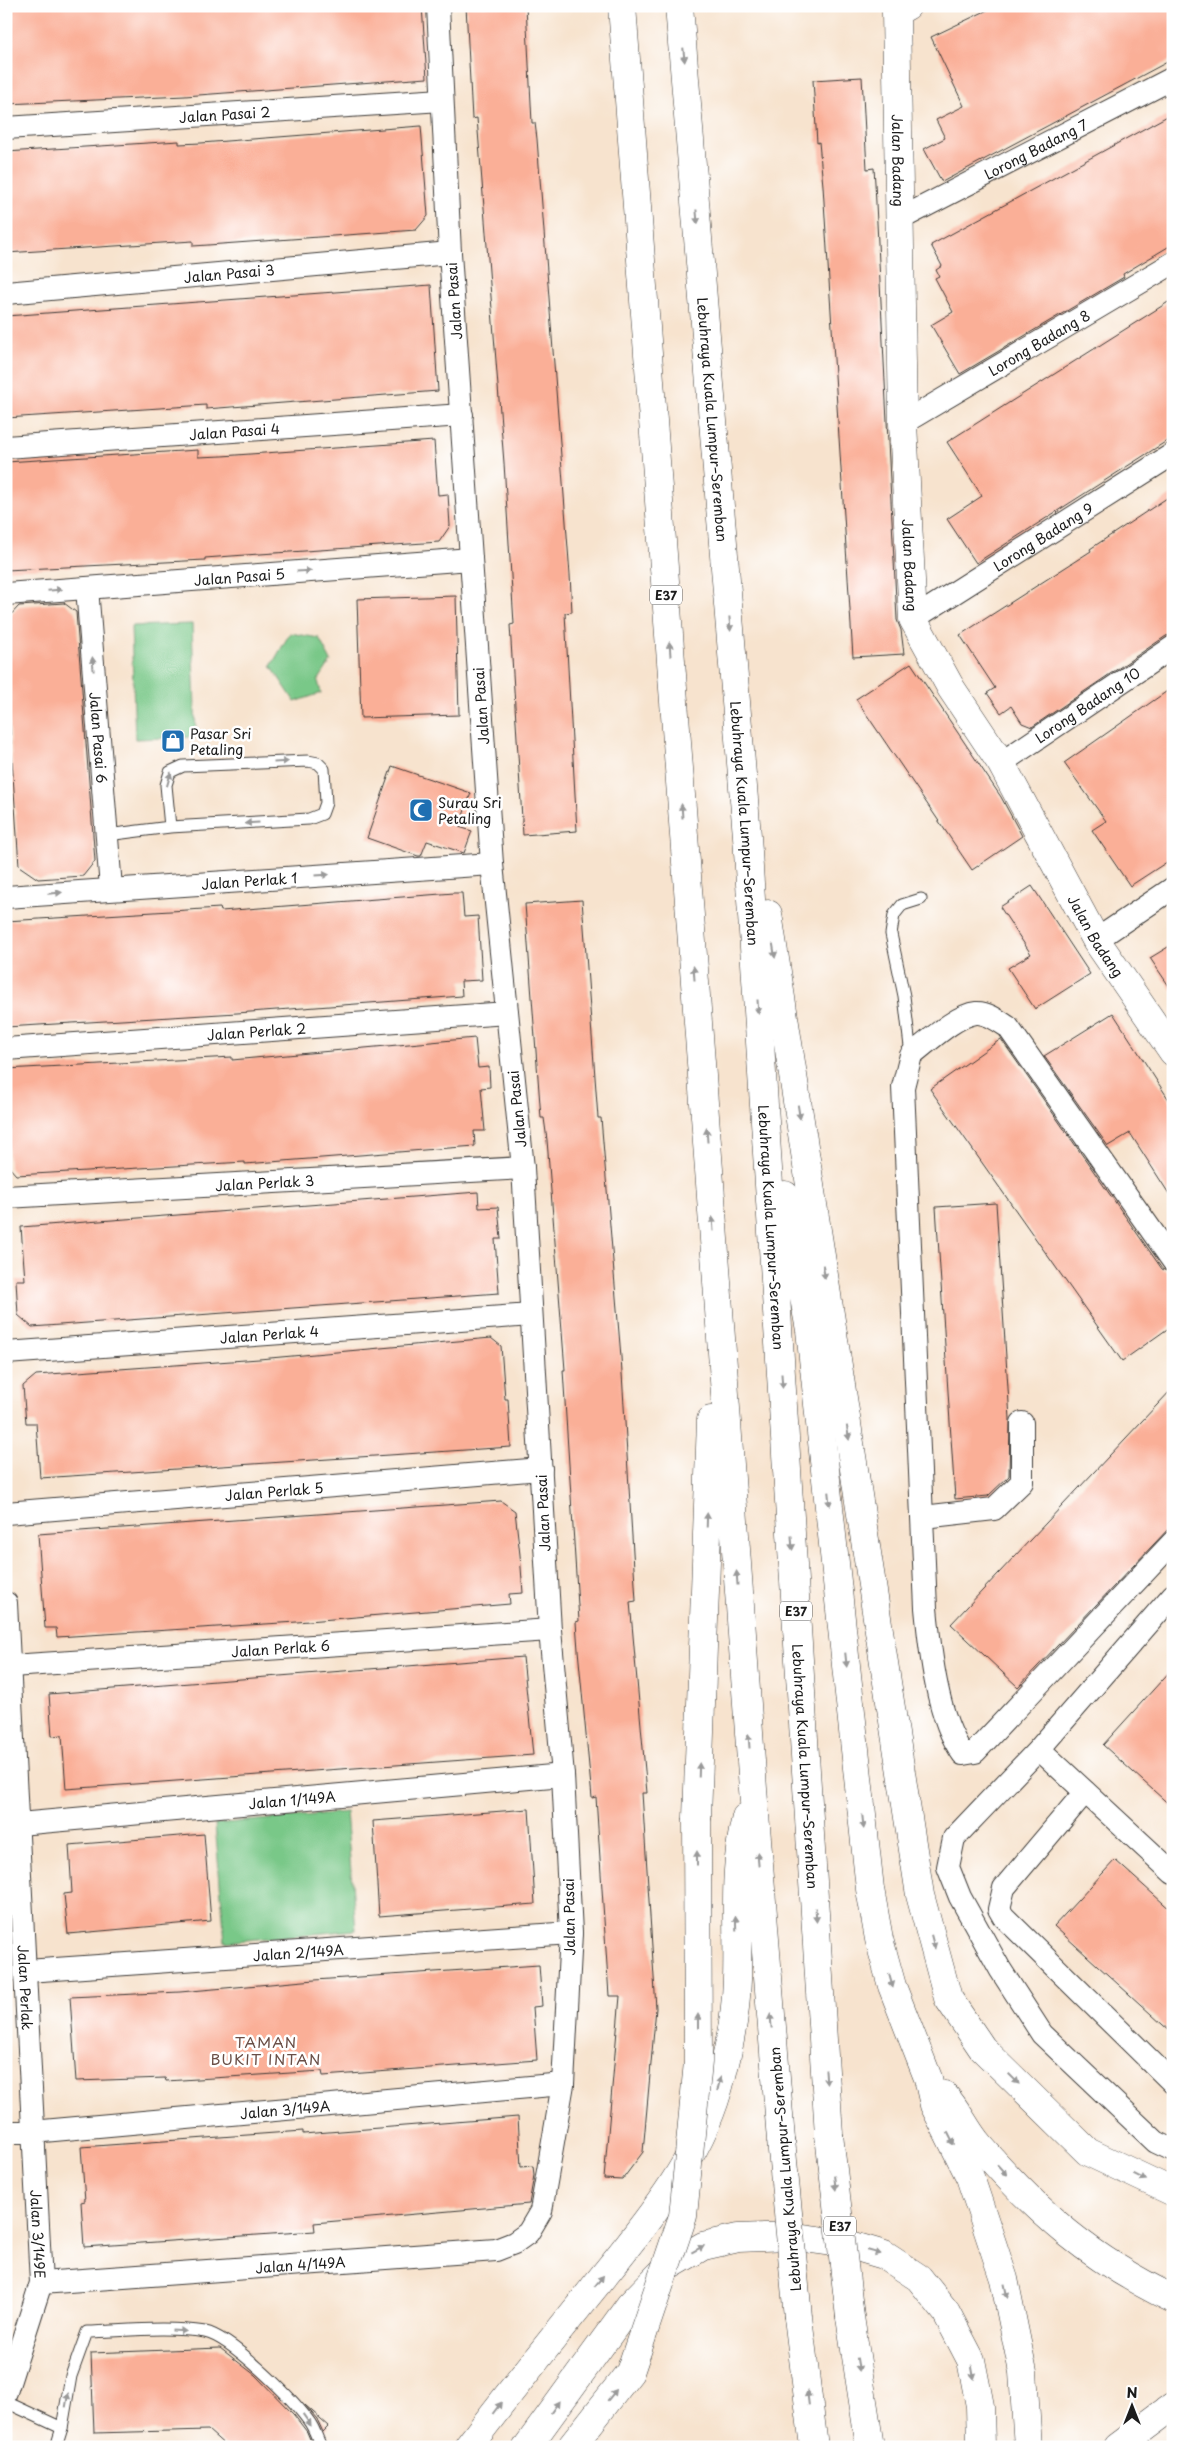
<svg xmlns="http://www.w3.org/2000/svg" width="1179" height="2453" viewBox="0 0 1179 2453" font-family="'Playpen Sans',sans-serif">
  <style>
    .green { fill: #79c888; stroke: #4a7252 }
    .building { fill: #faaf97 }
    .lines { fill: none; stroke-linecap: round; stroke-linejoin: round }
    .lane-casing { stroke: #3d3a37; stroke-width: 13 }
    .street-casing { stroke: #3d3a37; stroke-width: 24 }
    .secondary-casing { stroke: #3d3a37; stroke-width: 29 }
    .highway-casing { stroke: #3d3a37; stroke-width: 29 }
    .lane { stroke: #fff; stroke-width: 11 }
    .street { stroke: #fff; stroke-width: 22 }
    .secondary { stroke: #fff; stroke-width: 28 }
    .highway { stroke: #fff; stroke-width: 28 }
    .highway-bridge-casing { stroke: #3d3a37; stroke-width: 29; stroke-linecap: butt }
    .highway-bridge { stroke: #fff; stroke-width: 28 }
    .oneway { fill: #999 }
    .labels { text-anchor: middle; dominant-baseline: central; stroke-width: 5; stroke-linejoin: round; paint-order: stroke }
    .shield { fill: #fff; stroke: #606060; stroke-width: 1 }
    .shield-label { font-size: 12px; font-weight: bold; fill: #1c1c1c }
    .street-label { font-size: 14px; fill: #1c1c1c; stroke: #fff }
    .poi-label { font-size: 14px; fill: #1c1c1c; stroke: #fff; text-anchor: start }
    .neighbourhood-label { font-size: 15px; letter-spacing: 1px; fill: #6a4f47; stroke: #fff }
  </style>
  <rect width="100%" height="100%" fill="#fff"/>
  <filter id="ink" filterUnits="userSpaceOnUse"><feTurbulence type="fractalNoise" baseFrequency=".02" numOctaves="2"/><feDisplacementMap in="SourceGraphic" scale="10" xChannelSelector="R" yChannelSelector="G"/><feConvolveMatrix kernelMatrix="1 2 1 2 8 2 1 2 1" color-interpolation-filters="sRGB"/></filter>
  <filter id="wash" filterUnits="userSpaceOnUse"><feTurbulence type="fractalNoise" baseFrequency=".0096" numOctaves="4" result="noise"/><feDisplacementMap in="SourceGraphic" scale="20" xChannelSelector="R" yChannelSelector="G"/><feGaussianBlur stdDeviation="1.12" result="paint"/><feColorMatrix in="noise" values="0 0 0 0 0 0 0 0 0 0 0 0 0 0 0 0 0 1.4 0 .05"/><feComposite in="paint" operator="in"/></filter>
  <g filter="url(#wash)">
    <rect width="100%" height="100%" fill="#f7e3ce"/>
    <!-- green -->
    <g class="green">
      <polygon points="192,624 196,737 135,739 131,626"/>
      <polygon points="290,633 319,638 331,661 318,681 321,693 295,702 271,666"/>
      <polygon points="346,1812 356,1930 225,1942 215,1824"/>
    </g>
    <g id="blocks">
      <!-- building -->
      <g class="building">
        <polygon points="6,6 422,6 427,78 185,96 6,104"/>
        <polygon points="466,6 526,6 532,123 535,123 537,139 570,575 572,612 565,613 577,831 523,835 510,625 514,624 504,463 477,118 472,119"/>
        <polygon points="996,6 1173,6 1173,59 942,182 924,149 945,138 936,120 964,106 931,37"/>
        <polygon points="862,77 867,169 874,168 875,183 897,620 901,630 904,654 853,657 823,186 819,142 817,143 813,80"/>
        <polygon points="1173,113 1173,244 1123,274 1124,277 960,374 931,325 953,312 935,278 939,276 936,270 942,266 931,245"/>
        <polygon points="421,126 428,216 416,230 208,245 193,246 193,241 6,253 6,152 179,141 179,144 201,143"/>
        <polygon points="431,285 438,391 206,409 206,405 6,418 6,316"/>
        <polygon points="1173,299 1173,437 976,563 947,519 982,496 947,442"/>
        <polygon points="434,441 438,495 448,494 450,526 439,542 245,555 205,558 205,560 6,570 6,462 198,450 198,457 222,456"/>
        <polygon points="1173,494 1173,634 1166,636 1032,727 1022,723 1011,706 1001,713 987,693 995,688 960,635 1091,551 1090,549"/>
        <polygon points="456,596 459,715 361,718 357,599"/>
        <polygon points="64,603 76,612 95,861 83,876 38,879 19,866 6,669 6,620 19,606"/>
        <polygon points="911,663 1001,797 1022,836 972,870 856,699"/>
        <polygon points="1173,687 1173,858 1130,886 1092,830 1106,821 1064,763"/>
        <polygon points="392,766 471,793 459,827 472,831 464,853 427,841 421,856 418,856 367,838"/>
        <polygon points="1032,886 1090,974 1035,1009 1008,968 1031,954 1000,907"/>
        <polygon points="454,893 462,893 464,917 478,916 482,980 461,981 462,996 237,1013 6,1027 6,921 220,908 221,911"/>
        <polygon points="582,900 598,1118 601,1118 621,1357 636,1601 630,1602 647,1793 642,1793 656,2008 643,2152 622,2180 604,2179 620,1996 609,1996 596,1797 592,1798 578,1650 576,1622 579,1621 577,1590 563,1370 565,1370 547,1140 544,1118 541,1118 525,904"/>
        <polygon points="1173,944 1173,992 1150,958"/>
        <polygon points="1113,1013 1173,1106 1173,1200 1130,1133 1108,1146 1044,1056"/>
        <polygon points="475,1038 478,1068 489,1067 490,1087 481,1088 485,1131 474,1131 475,1146 245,1164 245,1162 16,1175 9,1167 6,1069 232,1057 232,1060"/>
        <polygon points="1001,1039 1162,1269 1173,1274 1173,1325 1122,1361 930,1089"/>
        <polygon points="478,1192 479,1208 498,1207 501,1239 495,1239 499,1293 32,1327 18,1315 16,1280 25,1280 21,1227"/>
        <polygon points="996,1203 1010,1419 1009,1476 988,1496 955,1499 936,1207"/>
        <polygon points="491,1338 501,1346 505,1399 508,1399 511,1447 40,1478 36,1423 26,1423 23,1386 36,1375 259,1359"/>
        <polygon points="1173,1388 1173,1524 1018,1687 951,1624"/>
        <polygon points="501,1501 515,1511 520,1555 523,1593 509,1594 510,1604 297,1622 57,1637 56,1628 45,1628 38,1534"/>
        <polygon points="523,1657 533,1755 66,1789 62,1735 52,1736 49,1694"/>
        <polygon points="1173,1668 1173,1808 1103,1745"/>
        <polygon points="529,1809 535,1904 379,1916 373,1821"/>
        <polygon points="204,1834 211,1921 68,1934 64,1894 72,1893 69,1845"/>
        <polygon points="1115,1860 1173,1912 1173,2034 1054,1926"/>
        <polygon points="539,1965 542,2006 533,2007 537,2060 323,2076 322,2071 166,2081 165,2078 76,2081 70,1997 180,1992 315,1980"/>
        <polygon points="518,2117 521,2167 533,2166 534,2175 529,2204 314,2223 315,2231 84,2247 81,2202 85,2201 81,2147 303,2131 303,2134"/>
        <polygon points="220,2348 255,2375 294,2415 307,2432 312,2444 310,2447 227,2447 208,2430 94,2433 91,2353"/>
        <polygon points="305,2405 329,2426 323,2432 317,2419"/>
      </g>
    </g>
  </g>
  <g filter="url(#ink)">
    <use href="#blocks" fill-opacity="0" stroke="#3d3a37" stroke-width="1"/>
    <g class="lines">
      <!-- lane casing -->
      <g class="lane-casing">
        <g id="lane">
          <polyline points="107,835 170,827 309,819 322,814 326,803 324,769 318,763 308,761 183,766 170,772 166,785 170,827"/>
          <polyline points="911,1055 904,996 891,934 894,915 902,905 921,899"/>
          <polyline points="6,2402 62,2428"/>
          <path d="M56 2447 62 2428 71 2376 87 2332C125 2331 166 2326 205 2332 231 2337 291 2397 308 2420 314 2427 317 2438 321 2447"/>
        </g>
      </g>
      <!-- street casing -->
      <g class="street-casing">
        <g id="street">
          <path id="s1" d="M6 128 442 100"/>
          <path id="s2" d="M898 220 1173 78"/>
          <path id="s3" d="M6 293 450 253"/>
          <path id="s4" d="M903 423 1173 263"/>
          <path id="s5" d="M6 447 462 415"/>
          <path id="s6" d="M87 588 111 888"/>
          <path id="s7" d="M6 594 471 559"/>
          <path id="s8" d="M913 619 1173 454"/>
          <path id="s9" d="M1001 763 1173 647"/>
          <path id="s10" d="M6 897 492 864"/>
          <polyline points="1096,940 1173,888"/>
          <path id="s11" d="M6 1049 507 1013"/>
          <path id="s12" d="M6 1197 523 1168"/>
          <path d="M1173 1261 1008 1027C999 1021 987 1012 976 1013 956 1015 927 1043 911 1055L903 1087 926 1608C930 1650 937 1719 963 1754L975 1752 1173 1542"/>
          <path id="s13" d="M6 1353 531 1315"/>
          <path id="s14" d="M6 1513 541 1469"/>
          <polyline points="923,1517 994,1509 1022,1482 1022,1423"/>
          <polyline points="1173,1595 1039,1749 1173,1873"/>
          <path id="s15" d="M6 1603 41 2283 6 2392"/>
          <path id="s16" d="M11 1666 550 1630"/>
          <polyline points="1039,1749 954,1838 948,1867 960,1897 1000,1969 1042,2034 1156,2142 1173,2150"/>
          <polyline points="1085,1792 1004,1888 999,1909 1003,1916 1173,2083"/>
          <path id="s17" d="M19 1824 563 1775"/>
          <path id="s18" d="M27 1971 571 1933"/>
          <path id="s19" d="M6 2132H32L563 2084"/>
          <path id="s20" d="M41 2283 496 2250 514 2243 528 2233 541 2211 563 2084 571 1933 563 1775 550 1630 523 1168 492 864 450 253 438 6"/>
        </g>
      </g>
      <!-- secondary casing -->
      <g class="secondary-casing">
        <g id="secondary">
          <path id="s21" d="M907 6 896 12 903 423 913 619 951 688 1001 763 1096 940 1173 1052"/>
        </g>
      </g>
      <!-- highway casing -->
      <g class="highway-casing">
        <g id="highway">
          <polyline points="622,6 710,1183 753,1789 781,2140"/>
          <path id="s22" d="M679 6 747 836 829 2135"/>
          <polyline points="768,914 920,1895 948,1998 982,2048 1088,2152 1173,2192"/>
          <polyline points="785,1195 810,1330 870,1889 879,1939 892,1986 928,2078 934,2105 970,2177 1004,2279 1023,2372 1028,2447"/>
          <polyline points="697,1818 711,1420"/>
          <path d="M944 2095C958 2110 966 2130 979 2145 1039 2214 1090 2259 1173 2299"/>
          <polyline points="798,2317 814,2447"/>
          <polyline points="850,2317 870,2447"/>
          <path d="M468 2447C508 2394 550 2342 592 2290 640 2230 696 2166 718 2090 728 2055 736 2015 737 1979 739 1921 732 1875 746 1817"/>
          <polyline points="527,2447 630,2305 667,2267 703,2246 738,2238 789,2236 847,2244 884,2255 919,2278 946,2312 971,2360 980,2406 981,2447"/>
          <polyline points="1118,2447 1173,2406"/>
        </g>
      </g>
      <!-- lane -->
      <use href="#lane" class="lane"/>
      <!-- street -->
      <use href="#street" class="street"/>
      <!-- secondary -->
      <use href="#secondary" class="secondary"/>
      <!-- highway -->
      <use href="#highway" class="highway"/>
      <!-- highway-bridge casing -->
      <g class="highway-bridge-casing">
        <g id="highway-bridge">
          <polyline points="829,2135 850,2317"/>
          <polyline points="781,2140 798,2317"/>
          <polyline points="571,2447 630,2372 683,2216 698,2062 697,1818"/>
        </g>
      </g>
      <!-- highway-bridge -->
      <use href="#highway-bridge" class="highway-bridge"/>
    </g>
    <!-- one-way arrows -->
    <defs><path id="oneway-solid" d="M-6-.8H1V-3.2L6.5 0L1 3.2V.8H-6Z" transform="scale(1.25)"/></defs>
    <g class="oneway">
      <use href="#oneway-solid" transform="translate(684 55) rotate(84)"/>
      <use href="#oneway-solid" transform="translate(697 217) rotate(85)"/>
      <use href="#oneway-solid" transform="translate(304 571) rotate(-4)"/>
      <use href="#oneway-solid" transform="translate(55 590) rotate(-5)"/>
      <use href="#oneway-solid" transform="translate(730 624) rotate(85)"/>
      <use href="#oneway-solid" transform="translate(670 649) rotate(-94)"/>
      <use href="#oneway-solid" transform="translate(93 664) rotate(-95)"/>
      <use href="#oneway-solid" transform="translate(281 762) rotate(-3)"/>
      <use href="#oneway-solid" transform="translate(169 779) rotate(-74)"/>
      <use href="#oneway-solid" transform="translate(682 811) rotate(-94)"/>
      <use href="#oneway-solid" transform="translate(252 823) rotate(177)"/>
      <use href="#oneway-solid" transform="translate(322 875) rotate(-4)"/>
      <use href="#oneway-solid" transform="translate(55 893) rotate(-5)"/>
      <use href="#oneway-solid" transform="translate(774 951) rotate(81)"/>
      <use href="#oneway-solid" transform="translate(694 973) rotate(-94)"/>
      <use href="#oneway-solid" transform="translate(758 1007) rotate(86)"/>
      <use href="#oneway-solid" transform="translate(799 1112) rotate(81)"/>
      <use href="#oneway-solid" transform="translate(707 1135) rotate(-94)"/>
      <use href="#oneway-solid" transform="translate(713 1224) rotate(-94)"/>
      <use href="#oneway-solid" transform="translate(824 1272) rotate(81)"/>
      <use href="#oneway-solid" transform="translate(782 1381) rotate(86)"/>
      <use href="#oneway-solid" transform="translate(848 1433) rotate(81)"/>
      <use href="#oneway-solid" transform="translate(829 1499) rotate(84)"/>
      <use href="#oneway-solid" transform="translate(707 1520) rotate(-88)"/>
      <use href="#oneway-solid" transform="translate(792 1543) rotate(86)"/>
      <use href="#oneway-solid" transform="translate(737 1578) rotate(-94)"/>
      <use href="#oneway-solid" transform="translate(846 1660) rotate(84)"/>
      <use href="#oneway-solid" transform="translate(749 1741) rotate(-94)"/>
      <use href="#oneway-solid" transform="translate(699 1770) rotate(-88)"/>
      <use href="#oneway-solid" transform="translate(863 1822) rotate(84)"/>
      <use href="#oneway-solid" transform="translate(697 1858) rotate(-90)"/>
      <use href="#oneway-solid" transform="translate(758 1859) rotate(-95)"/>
      <use href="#oneway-solid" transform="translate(816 1915) rotate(86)"/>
      <use href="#oneway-solid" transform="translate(736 1923) rotate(-92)"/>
      <use href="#oneway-solid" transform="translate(933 1942) rotate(75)"/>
      <use href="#oneway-solid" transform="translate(891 1981) rotate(74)"/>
      <use href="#oneway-solid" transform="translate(698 2021) rotate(-90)"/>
      <use href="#oneway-solid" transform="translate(771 2021) rotate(-95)"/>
      <use href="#oneway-solid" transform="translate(826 2077) rotate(86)"/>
      <use href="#oneway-solid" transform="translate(1014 2079) rotate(45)"/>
      <use href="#oneway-solid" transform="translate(719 2084) rotate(-76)"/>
      <use href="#oneway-solid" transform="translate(951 2139) rotate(63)"/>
      <use href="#oneway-solid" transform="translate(1002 2170) rotate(48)"/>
      <use href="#oneway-solid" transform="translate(1140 2177) rotate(26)"/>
      <use href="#oneway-solid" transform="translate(835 2183) rotate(83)"/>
      <use href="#oneway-solid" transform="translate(698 2249) rotate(-28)"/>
      <use href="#oneway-solid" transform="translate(874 2252) rotate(16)"/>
      <use href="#oneway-solid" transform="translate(599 2281) rotate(-51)"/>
      <use href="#oneway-solid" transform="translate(1006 2291) rotate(78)"/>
      <use href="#oneway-solid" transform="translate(179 2331) rotate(4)"/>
      <use href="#oneway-solid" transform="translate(858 2365) rotate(81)"/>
      <use href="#oneway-solid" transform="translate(973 2372) rotate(80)"/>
      <use href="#oneway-solid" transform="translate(612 2395) rotate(-51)"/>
      <use href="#oneway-solid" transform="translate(808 2398) rotate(-97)"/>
      <use href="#oneway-solid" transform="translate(67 2400) rotate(-80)"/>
      <use href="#oneway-solid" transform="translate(555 2407) rotate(-55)"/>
      <use href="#oneway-solid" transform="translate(497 2408) rotate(-53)"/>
      <use href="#oneway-solid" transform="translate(307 2420) rotate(55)"/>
    </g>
  </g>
  <!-- icons -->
  <defs>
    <g id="shop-square" transform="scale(1.25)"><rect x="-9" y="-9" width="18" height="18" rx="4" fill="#1f6fb2" stroke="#fff"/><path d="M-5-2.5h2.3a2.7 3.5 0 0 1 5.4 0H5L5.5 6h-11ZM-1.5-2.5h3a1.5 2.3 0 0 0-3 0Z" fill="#fff"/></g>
    <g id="mosque-square" transform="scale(1.25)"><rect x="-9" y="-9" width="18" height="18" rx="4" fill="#1f6fb2" stroke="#fff"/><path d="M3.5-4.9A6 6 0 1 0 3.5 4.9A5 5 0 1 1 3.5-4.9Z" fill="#fff"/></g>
  </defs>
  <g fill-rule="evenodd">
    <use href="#shop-square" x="173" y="741"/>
    <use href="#mosque-square" x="421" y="810"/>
  </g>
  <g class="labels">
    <!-- shield labels -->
    <g class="shield">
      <rect x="650" y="585.5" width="32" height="19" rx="4"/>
      <rect x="780" y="1601.5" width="32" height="19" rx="4"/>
      <rect x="824" y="2216.5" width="32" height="19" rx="4"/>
    </g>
    <g class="shield-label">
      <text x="666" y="595">E37</text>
      <text x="796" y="1611">E37</text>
      <text x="840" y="2226">E37</text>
    </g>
    <!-- street labels -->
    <g class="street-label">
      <text stroke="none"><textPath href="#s1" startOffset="219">Jalan Pasai 2</textPath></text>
      <text stroke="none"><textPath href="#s2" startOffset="155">Lorong Badang 7</textPath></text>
      <text stroke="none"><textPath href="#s21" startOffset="161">Jalan Badang</textPath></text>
      <text stroke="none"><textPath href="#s3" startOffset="224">Jalan Pasai 3</textPath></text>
      <text transform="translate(454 301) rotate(-94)">Jalan Pasai</text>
      <text stroke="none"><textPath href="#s4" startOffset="158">Lorong Badang 8</textPath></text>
      <text stroke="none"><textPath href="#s22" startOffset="415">Lebuhraya Kuala Lumpur–Seremban</textPath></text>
      <text stroke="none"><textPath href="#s5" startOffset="229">Jalan Pasai 4</textPath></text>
      <text stroke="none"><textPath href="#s8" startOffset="154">Lorong Badang 9</textPath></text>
      <text stroke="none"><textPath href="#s21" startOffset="566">Jalan Badang</textPath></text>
      <text stroke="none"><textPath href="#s7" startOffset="234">Jalan Pasai 5</textPath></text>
      <text stroke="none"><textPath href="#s9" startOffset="104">Lorong Badang 10</textPath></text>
      <text transform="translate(481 706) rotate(-94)">Jalan Pasai</text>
      <text stroke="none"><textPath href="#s6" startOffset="150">Jalan Pasai 6</textPath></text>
      <text stroke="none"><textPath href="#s22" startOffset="820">Lebuhraya Kuala Lumpur–Seremban</textPath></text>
      <text stroke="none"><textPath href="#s10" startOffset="244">Jalan Perlak 1</textPath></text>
      <text stroke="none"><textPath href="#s21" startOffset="986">Jalan Badang</textPath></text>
      <text stroke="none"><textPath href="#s11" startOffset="251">Jalan Perlak 2</textPath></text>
      <text transform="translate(517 1109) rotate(-96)">Jalan Pasai</text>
      <text stroke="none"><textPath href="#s12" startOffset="259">Jalan Perlak 3</textPath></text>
      <text stroke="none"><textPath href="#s22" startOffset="1225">Lebuhraya Kuala Lumpur–Seremban</textPath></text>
      <text stroke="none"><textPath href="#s13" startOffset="264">Jalan Perlak 4</textPath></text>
      <text stroke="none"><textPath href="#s14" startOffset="269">Jalan Perlak 5</textPath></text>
      <text transform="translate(543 1513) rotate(-93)">Jalan Pasai</text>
      <text stroke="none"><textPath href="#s16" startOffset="270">Jalan Perlak 6</textPath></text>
      <text stroke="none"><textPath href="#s22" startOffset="1765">Lebuhraya Kuala Lumpur–Seremban</textPath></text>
      <text stroke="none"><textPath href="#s17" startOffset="274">Jalan 1/149A</textPath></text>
      <text transform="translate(569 1917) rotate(-91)">Jalan Pasai</text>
      <text stroke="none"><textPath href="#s18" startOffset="272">Jalan 2/149A</textPath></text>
      <text stroke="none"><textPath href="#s15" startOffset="385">Jalan Perlak</textPath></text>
      <text stroke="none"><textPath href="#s19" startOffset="280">Jalan 3/149A</textPath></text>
      <text transform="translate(785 2169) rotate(-95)">Lebuhraya Kuala Lumpur–Seremban</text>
      <text stroke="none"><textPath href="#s15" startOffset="632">Jalan 3/149E</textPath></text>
      <text stroke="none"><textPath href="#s20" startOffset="260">Jalan 4/149A</textPath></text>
    </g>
    <!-- poi labels -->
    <g class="poi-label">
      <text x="190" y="733">Pasar Sri<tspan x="190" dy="16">Petaling</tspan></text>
      <text x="438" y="802">Surau Sri<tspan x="438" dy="16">Petaling</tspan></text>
    </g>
    <!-- neighbourhood labels -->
    <g class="neighbourhood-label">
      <text x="266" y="2041">TAMAN<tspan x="266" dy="17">BUKIT INTAN</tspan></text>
    </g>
  </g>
  <!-- margin -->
  <rect width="1179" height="2453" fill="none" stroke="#fff" stroke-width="25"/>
  <!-- north arrow -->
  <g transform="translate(1132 2406)" stroke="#ffffff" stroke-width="4" paint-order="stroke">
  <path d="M0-4L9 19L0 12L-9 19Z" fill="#1c1c1c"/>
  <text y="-8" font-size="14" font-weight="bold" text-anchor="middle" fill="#1c1c1c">N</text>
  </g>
</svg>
